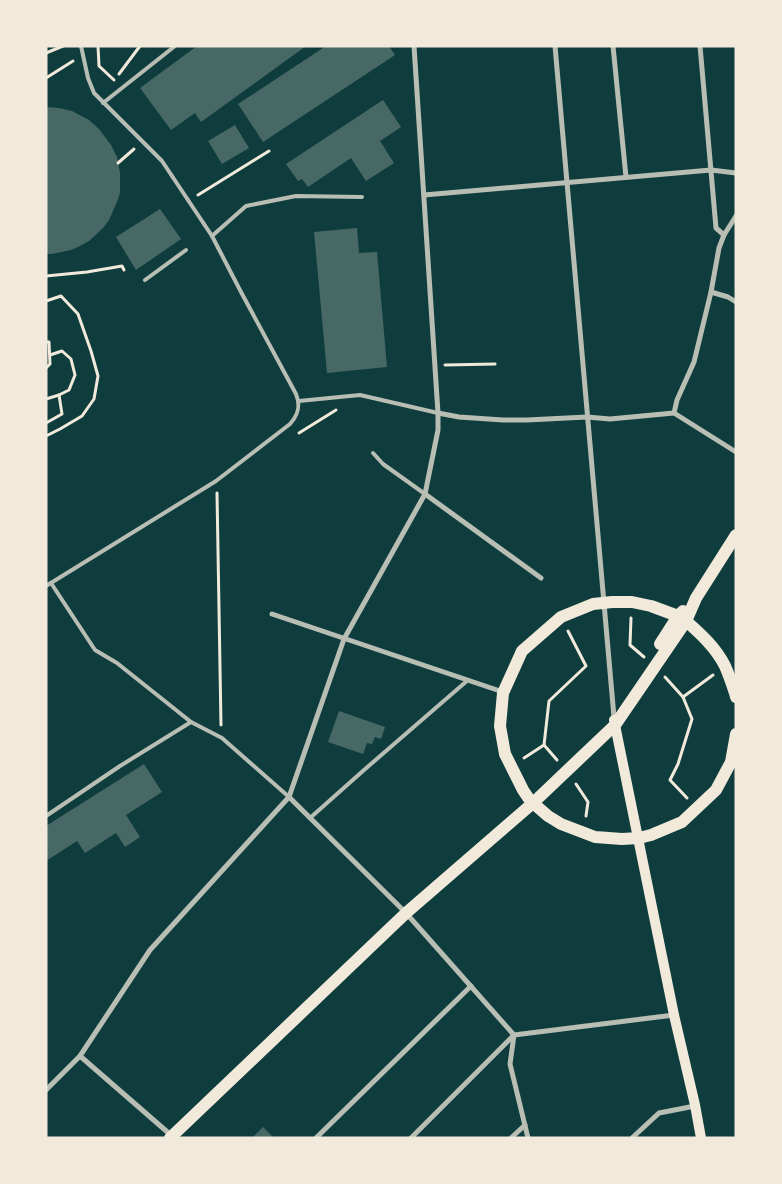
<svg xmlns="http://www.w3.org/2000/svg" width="782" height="1184" viewBox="0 0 782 1184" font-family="'Varela Round',sans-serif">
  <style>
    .building { fill: #486865 }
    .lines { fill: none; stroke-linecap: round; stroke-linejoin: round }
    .path { stroke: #f1e9da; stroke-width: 3 }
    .service { stroke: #b8beb3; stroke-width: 4 }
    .minor { stroke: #b8beb3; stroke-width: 5 }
    .secondary { stroke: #f1e9da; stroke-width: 10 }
    .primary { stroke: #f1e9da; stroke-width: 12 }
  </style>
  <rect width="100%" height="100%" fill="#0f3d3e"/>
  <!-- building -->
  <g class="building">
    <polygon points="197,46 306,46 201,122 195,113 171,130 140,88"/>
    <polygon points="326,46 389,46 395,55 263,142 238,104"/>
    <polygon points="383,100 401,127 380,141 394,163 366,181 351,158 308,187 302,179 298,181 286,164"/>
    <polygon points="46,107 59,108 72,111 89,120 99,129 111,145 117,157 120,173 120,193 117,202 109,220 103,228 89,241 80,246 71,250 52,254 46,254"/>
    <polygon points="235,125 249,148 222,164 208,141"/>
    <polygon points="160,209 181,239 136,270 116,237"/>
    <polygon points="357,228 359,253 377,252 387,367 327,373 314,232"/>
    <polygon points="339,711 385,727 381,739 375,737 372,744 367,743 363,754 328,742"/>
    <polygon points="144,764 162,792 126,815 140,837 125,847 116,833 85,853 77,841 46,861 46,826"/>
    <polygon points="263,1127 274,1138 252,1138"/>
  </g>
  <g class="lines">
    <!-- path -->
    <g class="path">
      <polyline points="98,46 99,66 114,80"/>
      <polyline points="46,53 63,46"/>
      <polyline points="119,74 140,46"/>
      <polyline points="46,78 73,61"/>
      <polyline points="118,163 134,149"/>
      <polyline points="198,195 269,151"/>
      <polyline points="46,276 87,272 122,266 124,270"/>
      <polyline points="46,301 61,296 78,314 91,351 98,376 94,399 82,416 60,429 46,436"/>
      <polyline points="46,342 49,342 50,364 46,368"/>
      <polyline points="445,365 495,364"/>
      <polyline points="46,399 59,395 69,390 75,375 71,359 62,351 50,355"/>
      <polyline points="46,423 62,414 59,395"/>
      <polyline points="299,433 336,410"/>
      <polyline points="217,493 221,725"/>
      <polyline points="631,618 630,645 644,657"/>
      <polyline points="665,677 683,697 713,675"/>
      <polyline points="683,697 692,719 678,764 670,780 687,798"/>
      <polyline points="544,745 557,760"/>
      <polyline points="524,758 544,745 549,701 586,666 568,631"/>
      <polyline points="576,784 588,802 586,816"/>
    </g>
    <!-- service -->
    <g class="service">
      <polyline points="103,103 175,46"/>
      <polyline points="212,236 246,206 296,196 362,197"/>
      <polyline points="145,280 186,250"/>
      <polyline points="299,401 360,395 438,413"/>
      <polyline points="373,453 383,464 425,494"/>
      <path d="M46 586 216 481 290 424C298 415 301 406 296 394L241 292 212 236 162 161 94 93 88 78 81 46"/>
      <polyline points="191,722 222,738 289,797"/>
      <polyline points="46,816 120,766 191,722 117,663 95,650 51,583"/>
      <polyline points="310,818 364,770 468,680"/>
    </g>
    <!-- minor -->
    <g class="minor">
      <polyline points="555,46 614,717"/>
      <polyline points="613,46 626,177"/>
      <polyline points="424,195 711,170 736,173"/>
      <polyline points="724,235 736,216"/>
      <polyline points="711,292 728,297 736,302"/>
      <polyline points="438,413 459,417 503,420 527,420 587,417 610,419 674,413 677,400 694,362 711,292 719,248 724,235 716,228 700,46"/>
      <polyline points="674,413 736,452"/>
      <polyline points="425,494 541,578"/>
      <polyline points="272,614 503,692"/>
      <polyline points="289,797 406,913 514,1035 510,1064 528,1138"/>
      <polyline points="80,1056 172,1136"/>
      <polyline points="46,1090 80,1056 150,950 289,797 344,639 425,494 438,430 438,413 414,46"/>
      <polyline points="316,1138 471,986"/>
      <polyline points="411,1138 514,1035 674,1015"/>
      <polyline points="511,1138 525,1125"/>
      <polyline points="632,1138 659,1113 695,1106"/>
    </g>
    <!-- secondary -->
    <polyline class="secondary" points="614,720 674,1015 695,1105 701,1138"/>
    <!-- primary -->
    <g class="primary">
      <path d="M686 621C701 634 716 648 725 666 729 675 732 684 735 693L736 697"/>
      <polyline points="660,644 678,616 683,611"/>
      <polyline points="529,799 523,790 505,754 500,726 503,693 522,651 561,617 593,604 612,602 632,602 651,606 678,616"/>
      <polyline points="533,803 548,816 561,824 595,837 622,839 639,838 651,835 682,822 716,790 731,762 736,734"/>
      <polyline points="170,1138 406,913 533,803 615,725 686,621 696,598 736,535"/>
    </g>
  </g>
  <!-- border -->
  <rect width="782" height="1184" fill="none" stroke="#f1e9da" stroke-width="95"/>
</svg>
